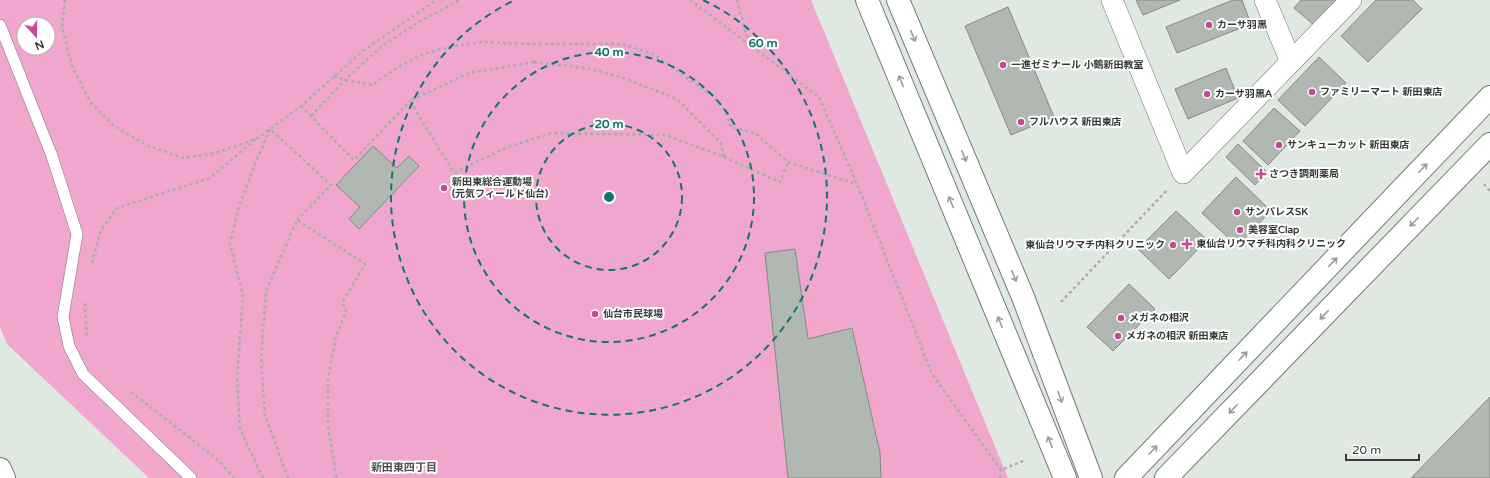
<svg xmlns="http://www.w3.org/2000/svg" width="1490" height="478" viewBox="0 0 1490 478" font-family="'Varela Round','Noto Sans JP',sans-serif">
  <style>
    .green { fill: #f0a6cd; fill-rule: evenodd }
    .building { fill: #b0b8b1; stroke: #828b84 }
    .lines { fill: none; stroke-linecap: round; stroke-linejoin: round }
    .service-casing { stroke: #727a73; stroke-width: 12 }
    .minor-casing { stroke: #727a73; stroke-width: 22 }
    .tertiary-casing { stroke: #727a73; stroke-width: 24 }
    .trunk-casing { stroke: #727a73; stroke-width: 24 }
    .path { stroke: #a8afa9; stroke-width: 2.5; stroke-dasharray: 3 3; stroke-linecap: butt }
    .service { stroke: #fff; stroke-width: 11 }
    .minor { stroke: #fff; stroke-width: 21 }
    .tertiary { stroke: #fff; stroke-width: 22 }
    .trunk { stroke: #fff; stroke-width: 22 }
    .oneway { stroke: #9b9d9c }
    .ring { fill: none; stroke: #0f766e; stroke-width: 2; stroke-dasharray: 7 5 }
    .poi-dot { fill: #c74995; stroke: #fff; stroke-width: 1.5 }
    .labels { text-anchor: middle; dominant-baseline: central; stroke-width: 4; stroke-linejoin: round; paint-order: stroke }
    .poi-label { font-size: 10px; font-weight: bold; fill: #373b38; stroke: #fff; text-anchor: start }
    .neighbourhood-label { font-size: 11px; font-weight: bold; fill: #4a524b; stroke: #fff }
    .centre { fill: #0f766e; stroke: #fff; stroke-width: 2 }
    .ring-label { font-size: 12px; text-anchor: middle; font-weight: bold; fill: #0f766e; stroke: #fff; stroke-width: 4; stroke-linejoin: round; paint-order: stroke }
  </style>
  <rect width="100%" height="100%" fill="#e0e9e1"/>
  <!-- green -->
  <path class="green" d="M0 0H811L1008 478H149L7 344 0 327ZM24 24H48V48H24Z"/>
  <!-- building -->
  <g class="building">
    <polygon points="1136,0 1180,0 1143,15"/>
    <polygon points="1233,0 1242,0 1251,24 1177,53 1166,27"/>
    <polygon points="1301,0 1336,0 1314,25 1294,8"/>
    <polygon points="1376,0 1413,0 1422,9 1368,62 1341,36"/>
    <polygon points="1008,7 1054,117 1011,135 965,26"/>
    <polygon points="1319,57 1346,83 1305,126 1278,100"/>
    <polygon points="1226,68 1238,98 1188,119 1175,89"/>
    <polygon points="1274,108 1300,131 1268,165 1243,141"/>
    <polygon points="1238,144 1267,172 1255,185 1226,157"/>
    <polygon points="373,146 397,168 409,156 419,166 359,229 349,219 360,207 336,185"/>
    <polygon points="1236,177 1271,211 1237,246 1202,213"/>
    <polygon points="1176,211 1207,240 1169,279 1138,249"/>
    <polygon points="795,249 808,339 852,328 880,453 881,478 788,478 765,253"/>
    <polygon points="1129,284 1155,309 1113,351 1087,327"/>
    <polygon points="1490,397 1490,478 1411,478"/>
  </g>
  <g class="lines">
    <!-- service casing -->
    <g class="service-casing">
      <polyline id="service" points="0,25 52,156 77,234 63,317 69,346 83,374 191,478"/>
    </g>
    <!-- minor casing -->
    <g class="minor-casing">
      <g id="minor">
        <polyline points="1112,0 1183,173 1351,0"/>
        <polyline points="1265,0 1291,62"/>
      </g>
    </g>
    <!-- tertiary casing -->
    <g class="tertiary-casing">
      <g id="tertiary">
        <polyline points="867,0 1065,478"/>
        <polyline points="898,0 1023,297 1091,478"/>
        <polyline points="1126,478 1490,97"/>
        <polyline points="1166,478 1490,144"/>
      </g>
    </g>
    <!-- trunk casing -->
    <g class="trunk-casing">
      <polyline id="trunk" points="0,469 4,478"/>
    </g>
    <!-- path -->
    <g class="path">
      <polyline points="65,0 62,27 72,66 91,103 114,126 146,145 183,158 216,153 258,138 301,106 363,51 436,0"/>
      <polyline points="690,0 819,97 857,184 932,374 1001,470 1023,461"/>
      <polyline points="737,0 749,44"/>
      <polygon points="534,62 587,68 624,78 677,99 721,143 724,157 666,135 553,133 510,146 454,173 410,101 469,73"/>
      <polyline points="334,76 345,80 372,85 400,66 426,53 454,46 485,42 530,44 622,44 653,54 712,95 725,111 731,127 755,133 788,162 856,184"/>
      <polyline points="301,106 354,160 410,101"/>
      <polyline points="311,116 345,80 382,46 419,22 460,0"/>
      <polyline points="724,157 780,182 788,162"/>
      <polyline points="1484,184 1490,191"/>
      <polyline points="92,263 100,232 117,208 210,178 256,139"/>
      <polyline points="1061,302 1168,189"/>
      <polyline points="85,303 87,338"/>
      <polyline points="131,392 218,460 234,478"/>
      <polyline points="263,478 240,429 237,378 243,295 230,244 238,209 253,169 270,129 331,185 297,220"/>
      <polyline points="288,478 265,415 261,359 266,291 297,220 365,264 342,303 346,311 336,337 328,378 328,426 336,476 335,478"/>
      <polyline points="1000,478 1001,470"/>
    </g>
    <!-- service -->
    <use href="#service" class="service"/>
    <!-- minor -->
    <use href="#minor" class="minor"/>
    <!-- tertiary -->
    <use href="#tertiary" class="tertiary"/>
    <!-- trunk -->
    <use href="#trunk" class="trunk"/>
  </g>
  <!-- one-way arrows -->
  <defs><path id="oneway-shaft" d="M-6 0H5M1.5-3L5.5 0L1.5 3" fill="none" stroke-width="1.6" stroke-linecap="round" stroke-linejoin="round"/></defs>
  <g class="oneway">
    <use href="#oneway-shaft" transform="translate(913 36) rotate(67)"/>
    <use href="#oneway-shaft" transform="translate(901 81) rotate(-112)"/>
    <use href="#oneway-shaft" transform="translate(964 156) rotate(67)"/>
    <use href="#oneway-shaft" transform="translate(1423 168) rotate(-46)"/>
    <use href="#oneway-shaft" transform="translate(951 202) rotate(-112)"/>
    <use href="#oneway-shaft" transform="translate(1414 222) rotate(134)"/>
    <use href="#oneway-shaft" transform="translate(1333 262) rotate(-46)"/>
    <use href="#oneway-shaft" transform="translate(1014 276) rotate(67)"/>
    <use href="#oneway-shaft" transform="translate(1324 315) rotate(134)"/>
    <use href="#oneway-shaft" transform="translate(1000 322) rotate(-112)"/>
    <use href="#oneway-shaft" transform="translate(1243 356) rotate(-46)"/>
    <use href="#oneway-shaft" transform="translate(1060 397) rotate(70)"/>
    <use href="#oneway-shaft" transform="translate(1233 409) rotate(134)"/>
    <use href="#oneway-shaft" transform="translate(1050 442) rotate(-112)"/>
    <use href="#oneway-shaft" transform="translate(1153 450) rotate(-46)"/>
  </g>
  <!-- distance rings -->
  <g class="ring">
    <circle cx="609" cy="197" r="73"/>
    <circle cx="609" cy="197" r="145"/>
    <path d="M703 0A218 218 0 1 1 515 0"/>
  </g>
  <!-- markers -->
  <g class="poi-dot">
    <circle cx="1209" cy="25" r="4"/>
    <circle cx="1003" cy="65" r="4"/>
    <circle cx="1312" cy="92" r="4"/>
    <circle cx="1207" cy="94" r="4"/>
    <circle cx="1021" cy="122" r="4"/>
    <circle cx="1279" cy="145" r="4"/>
    <path d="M1259 168h4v4h4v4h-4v4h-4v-4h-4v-4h4z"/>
    <circle cx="444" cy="188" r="4"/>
    <circle cx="1237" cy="212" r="4"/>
    <circle cx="1240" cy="230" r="4"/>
    <path d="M1185 238h4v4h4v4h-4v4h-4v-4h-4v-4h4z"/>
    <circle cx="1173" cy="245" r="4"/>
    <circle cx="595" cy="314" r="4"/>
    <circle cx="1121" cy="318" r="4"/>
    <circle cx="1118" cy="336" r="4"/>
  </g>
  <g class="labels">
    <!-- poi labels -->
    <g class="poi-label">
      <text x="1217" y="25">カーサ羽黒</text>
      <text x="1011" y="65">一進ゼミナール 小鶴新田教室</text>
      <text x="1320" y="92">ファミリーマート 新田東店</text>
      <text x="1215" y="94">カーサ羽黒A</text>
      <text x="1029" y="122">フルハウス 新田東店</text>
      <text x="1287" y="145">サンキューカット 新田東店</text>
      <text x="1269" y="174">さつき調剤薬局</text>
      <text x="452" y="182">新田東総合運動場<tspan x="452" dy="12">(元気フィールド仙台)</tspan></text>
      <text x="1245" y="212">サンパレスSK</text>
      <text x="1248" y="230">美容室Clap</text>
      <text x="1196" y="244">東仙台リウマチ科内科クリニック</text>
      <text x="1165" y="245" text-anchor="end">東仙台リウマチ内科クリニック</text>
      <text x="603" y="314">仙台市民球場</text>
      <text x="1129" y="318">メガネの相沢</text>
      <text x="1126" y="336">メガネの相沢 新田東店</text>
    </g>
    <!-- neighbourhood labels -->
    <g class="neighbourhood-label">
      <text x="404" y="467">新田東四丁目</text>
    </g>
  </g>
  <circle cx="609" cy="197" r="6" class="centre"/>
  <g class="ring-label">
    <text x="763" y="47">60 m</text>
    <text x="609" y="56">40 m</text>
    <text x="609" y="128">20 m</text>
  </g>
  <!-- north arrow -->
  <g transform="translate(36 36) rotate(159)"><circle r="19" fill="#ffffff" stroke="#afb1af"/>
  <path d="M0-3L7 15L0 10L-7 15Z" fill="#c74995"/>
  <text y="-6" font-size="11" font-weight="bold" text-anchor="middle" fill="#373b38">N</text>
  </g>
  <!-- scale -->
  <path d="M1346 454v6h73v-6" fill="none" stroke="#373b38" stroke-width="2"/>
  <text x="1352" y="454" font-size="12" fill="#373b38" stroke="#ffffff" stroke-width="3" paint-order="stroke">20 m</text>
</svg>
